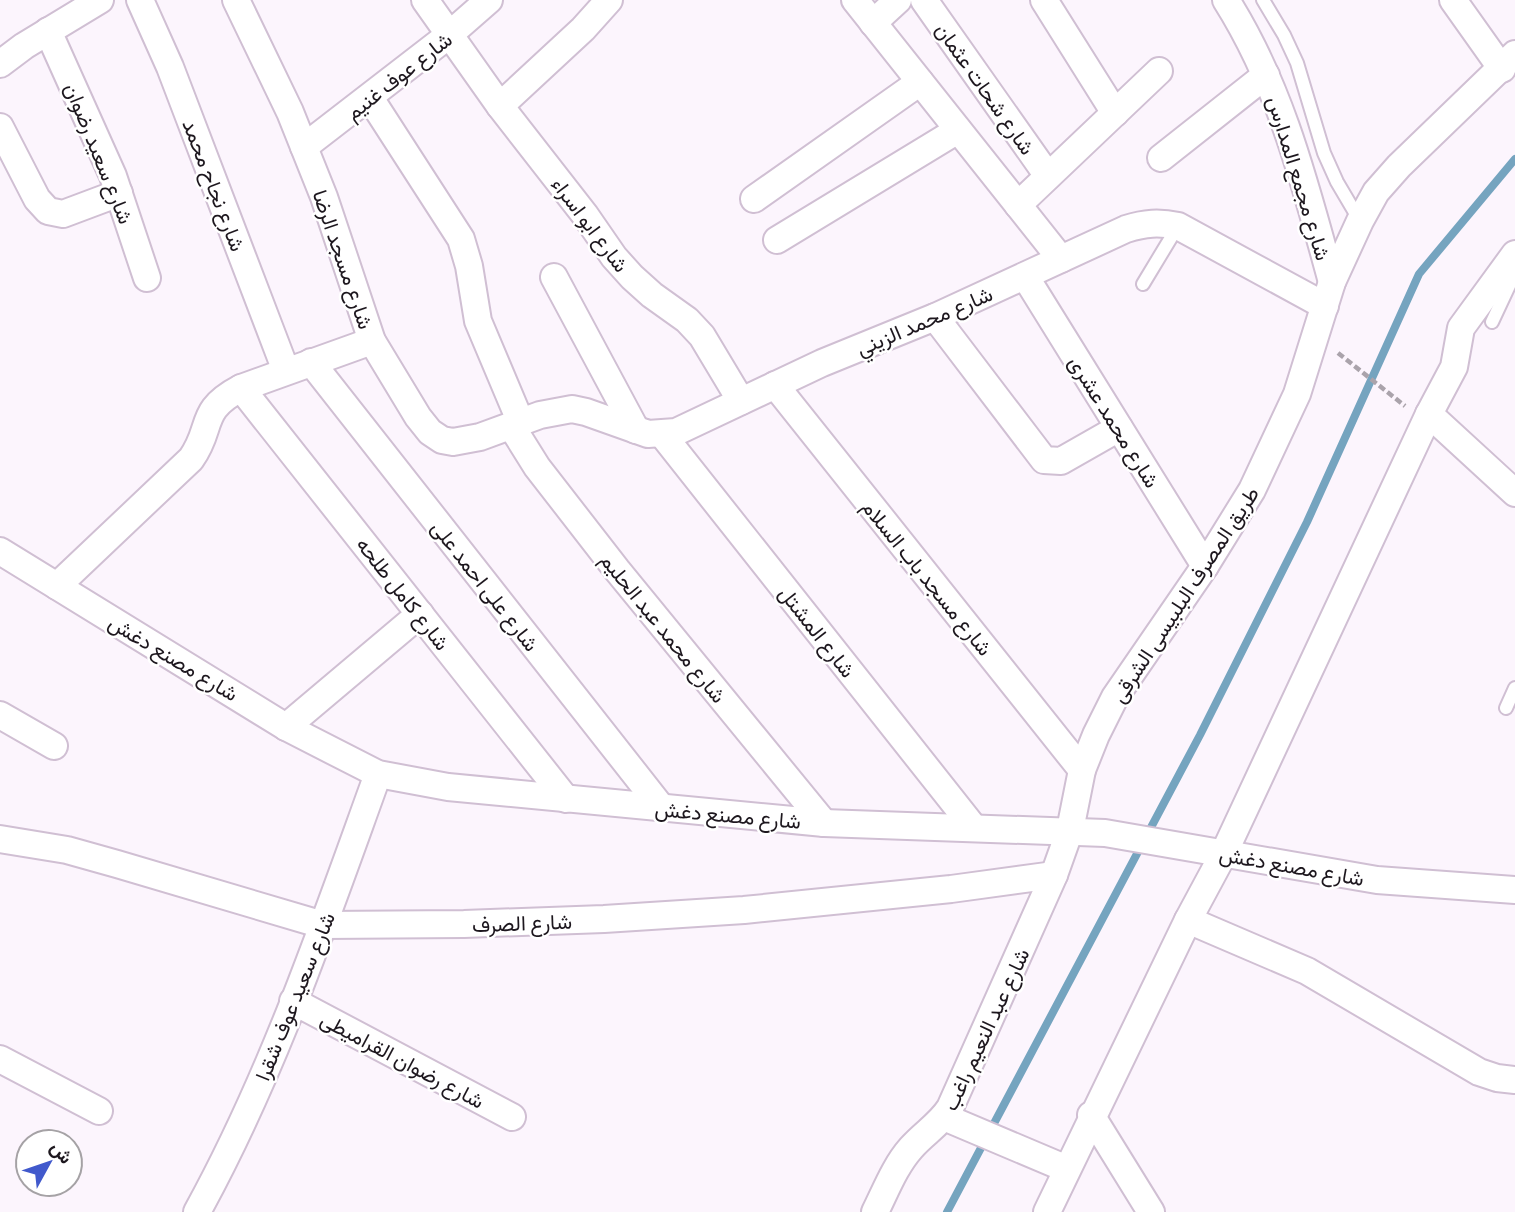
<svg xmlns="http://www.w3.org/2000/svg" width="1515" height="1212" viewBox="0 0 1515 1212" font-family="Barlow,Vazirmatn,sans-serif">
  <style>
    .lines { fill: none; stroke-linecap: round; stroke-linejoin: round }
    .stream { stroke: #75a4bf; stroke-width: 8 }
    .service-casing { stroke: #d0bfd3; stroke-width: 16 }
    .minor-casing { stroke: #d0bfd3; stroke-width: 30 }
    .path { stroke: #aaa3ab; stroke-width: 4.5; stroke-dasharray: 7 3.5; stroke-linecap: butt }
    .service { stroke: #fff; stroke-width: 12 }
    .minor { stroke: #fff; stroke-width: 26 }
    .labels { text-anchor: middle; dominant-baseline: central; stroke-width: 5; stroke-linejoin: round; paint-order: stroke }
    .street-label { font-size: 21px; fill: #1d171e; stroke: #fff }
  </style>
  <rect width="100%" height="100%" fill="#fcf5fd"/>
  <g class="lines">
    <!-- stream -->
    <polyline class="stream" points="947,1212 1200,735 1307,522 1419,274 1515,159"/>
    <!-- service casing -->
    <g class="service-casing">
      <g id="service">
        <polyline points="1263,0 1284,35 1297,63 1324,153 1337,182 1360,221"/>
        <polyline points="1143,284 1178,226"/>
        <polyline points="1492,322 1515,273"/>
        <polyline points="1506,708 1515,688"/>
      </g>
    </g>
    <!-- minor casing -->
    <g class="minor-casing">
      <g id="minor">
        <polyline points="140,0 170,67 286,371"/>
        <path d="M236 0 290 112 324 197 372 341 418 417 430 432 442 440 453 442 480 437 540 415 572 409 586 412 648 434 676 432 822 363 935 317 1126 229C1145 223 1159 222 1178 226L1325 306"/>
        <polyline points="425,0 500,106 585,215 614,257 632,277 652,295 687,320 702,336 741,401"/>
        <polyline points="855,0 1061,259"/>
        <polyline points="924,0 1048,176"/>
        <polyline points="1044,0 1115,113"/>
        <path d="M1226 0C1281 87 1305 184 1332 282"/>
        <polyline points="1453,0 1502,69"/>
        <polyline points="873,23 898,0"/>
        <polyline points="48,31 113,176 147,278"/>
        <polyline points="0,64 24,46 100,0"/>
        <polyline points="370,98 461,239 469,266 478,321 521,423"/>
        <polyline points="500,106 583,29 609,0"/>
        <polyline points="0,127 37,199 48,211 63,214 119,193"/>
        <polyline points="304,147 449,35 489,0"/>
        <polyline points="1161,158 1266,75"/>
        <polyline points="754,199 920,82"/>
        <polyline points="1018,205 1159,71"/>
        <polyline points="777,240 958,130"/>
        <polyline points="1025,276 1205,566"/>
        <polyline points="554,277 636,430"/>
        <polyline points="935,317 1044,460 1061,461 1119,428"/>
        <polyline points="311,362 661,807"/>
        <polyline points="775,385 1082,770"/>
        <polyline points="241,388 566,799"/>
        <polyline points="1429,414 1515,493"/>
        <polyline points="512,427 537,467 617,570 824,823"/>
        <polyline points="662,434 974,828"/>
        <polyline points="0,551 286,727 378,774 448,787 824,823 1105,833 1377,880 1515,890"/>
        <path d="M57 586 191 459C214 427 197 411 241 388L372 341"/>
        <polyline points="0,715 54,746"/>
        <polyline points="286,727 420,614"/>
        <polyline points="0,839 67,850 117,864 323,925 464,924 604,919 744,910 951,889 1054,875"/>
        <polyline points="1188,920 1307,971 1479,1072 1497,1078 1515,1080"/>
        <polyline points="293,1001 512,1117"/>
        <polyline points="0,1059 99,1111"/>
        <polyline points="1091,1115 1151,1212"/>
        <polyline points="944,1117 1067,1169"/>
        <path d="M197 1212C273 1074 324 923 378 774"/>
        <path d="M875 1212C886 1190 895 1166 911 1148 924 1133 939 1125 950 1108L1054 875 1070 830 1082 770 1096 735 1115 697 1205 566 1252 490 1297 394 1332 282 1360 221 1376 192 1399 166 1515 54"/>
        <polyline points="1047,1212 1188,920 1224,853 1429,414 1454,367 1461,328 1515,254"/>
      </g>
    </g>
    <!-- path -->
    <polyline class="path" points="1338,353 1405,406"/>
    <!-- service -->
    <use href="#service" class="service"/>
    <!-- minor -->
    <use href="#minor" class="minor"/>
  </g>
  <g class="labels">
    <!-- street labels -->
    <g class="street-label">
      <text transform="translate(398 75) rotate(-38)">شارع عوف غنيم</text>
      <text transform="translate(986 88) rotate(55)">شارع شحات عثمان</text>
      <text transform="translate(100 153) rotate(68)">شارع سعيد رضوان</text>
      <text transform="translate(1300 178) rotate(73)">شارع مجمع المدارس</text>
      <text transform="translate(215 185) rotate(69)">شارع نجاح محمد</text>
      <text transform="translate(591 224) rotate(53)">شارع ابو اسراء</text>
      <text transform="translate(344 259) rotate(71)">شارع مسجد الرضا</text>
      <text transform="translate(924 320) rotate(-23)">شارع محمد الزيني</text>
      <text transform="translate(1115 421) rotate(58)">شارع محمد عشرى</text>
      <text transform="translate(928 577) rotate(51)">شارع مسجد باب السلام</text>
      <text transform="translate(486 585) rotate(52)">شارع على احمد على</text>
      <text transform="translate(404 593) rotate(52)">شارع كامل طلحه</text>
      <text transform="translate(1184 594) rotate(-57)">طريق المصرف البلبيسى الشرقى</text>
      <text transform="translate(664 627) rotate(51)">شارع محمد عبد الحليم</text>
      <text transform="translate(818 631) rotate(52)">شارع المشتل</text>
      <text transform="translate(174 657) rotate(31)">شارع مصنع دغش</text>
      <text transform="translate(728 814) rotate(5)">شارع مصنع دغش</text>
      <text transform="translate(1292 865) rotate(10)">شارع مصنع دغش</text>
      <text transform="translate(522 922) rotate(-2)">شارع الصرف</text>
      <text transform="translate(294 996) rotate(-68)">شارع سعيد عوف شقرا</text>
      <text transform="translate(985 1029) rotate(-65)">شارع عبد النعيم راغب</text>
      <text transform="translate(403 1059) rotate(28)">شارع رضوان القراميطى</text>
    </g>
  </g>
  <!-- north arrow -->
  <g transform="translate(49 1163) rotate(50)"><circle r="33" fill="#ffffff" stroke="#a5a2a5" stroke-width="2"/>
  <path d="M0-5L12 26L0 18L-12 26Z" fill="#4159cc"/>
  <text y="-10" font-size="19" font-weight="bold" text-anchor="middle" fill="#1d171e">ش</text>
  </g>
</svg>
